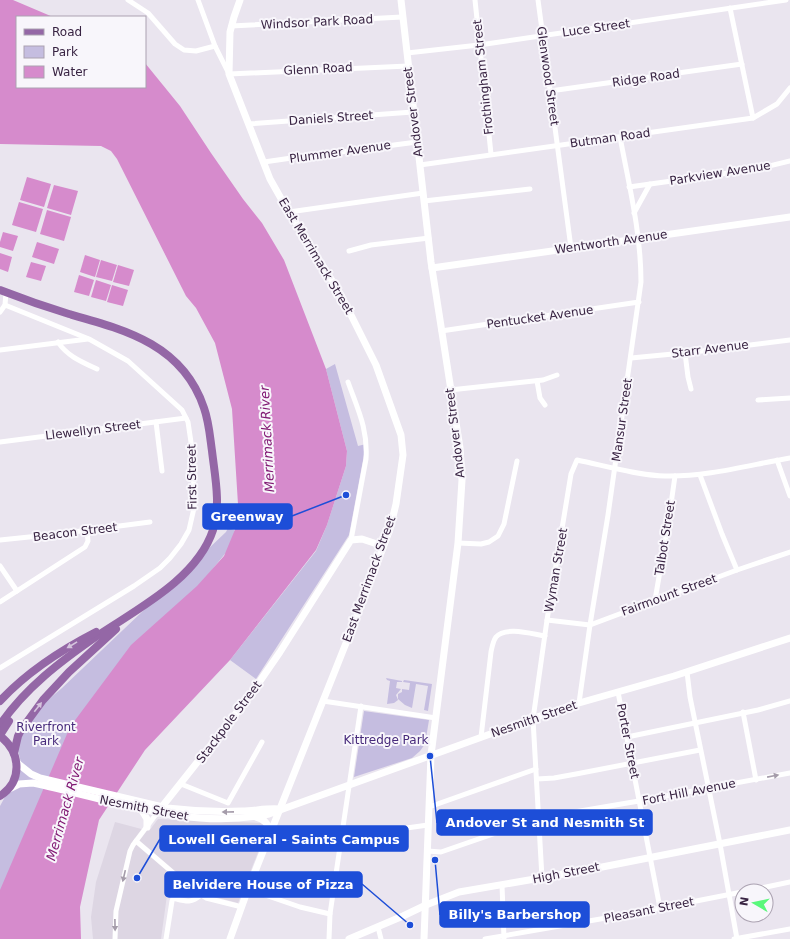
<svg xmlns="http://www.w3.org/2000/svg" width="790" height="939" viewBox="0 0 790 939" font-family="'DejaVu Sans',sans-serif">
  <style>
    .built { fill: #ddd6e3 }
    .green { fill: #c5bde0 }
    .water { fill: #d68bcc }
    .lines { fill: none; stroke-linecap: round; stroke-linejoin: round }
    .street { stroke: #fff; stroke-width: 5 }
    .secondary { stroke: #fff; stroke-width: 7 }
    .primary { stroke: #9467a6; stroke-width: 8 }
    .oneway { fill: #d5c4dd }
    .oneway2 { fill: #a59caa }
    .labels { text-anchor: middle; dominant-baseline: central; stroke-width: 4; stroke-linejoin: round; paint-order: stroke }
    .street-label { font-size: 12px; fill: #382342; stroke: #f8f6fb }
    .park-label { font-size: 12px; fill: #472a7b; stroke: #f8f6fb }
    .water-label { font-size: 13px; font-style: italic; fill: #811973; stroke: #f8f6fb }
    .leader { fill: none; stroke: #1d4ed8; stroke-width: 1.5 }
    .callout-dot { fill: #1d4ed8; stroke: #f8f6fb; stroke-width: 1.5 }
    .callout { fill: #1d4ed8; stroke: #1d4ed8; stroke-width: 1.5 }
    .callout-label { font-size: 13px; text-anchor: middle; font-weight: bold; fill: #fff }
  </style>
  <rect width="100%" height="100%" fill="#eae5ef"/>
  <!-- built -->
  <polygon class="built" points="158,819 261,823 264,825 266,828 266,832 238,903 200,893 180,874 167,895 161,939 93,939 91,917 96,882 115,822 149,831"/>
  <!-- green -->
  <g class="green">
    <polygon points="335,364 358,446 366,444 349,535 256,679 230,660 316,551 327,525 346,466 347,451 326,369"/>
    <polygon points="228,528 239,532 236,540 203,581 0,909 0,806 22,766 18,751 21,730 30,715 62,688 226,532"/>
    <polygon points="386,678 402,681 402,682 397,682 396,688 401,689 396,695 398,700 394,703 387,704 390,681 387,680"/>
    <polygon points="404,680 432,684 428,711 424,710 428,686 416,684 412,708 405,705 398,699 398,694 402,692 402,689 409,690 410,683 403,682"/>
    <polygon points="364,711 429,720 425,744 420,751 412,758 354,777"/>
  </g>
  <!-- water -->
  <g class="water">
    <polygon points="0,0 13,0 53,17 17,17 17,87 145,87 145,63 180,106 211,153 243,199 262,223 284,260 326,369 347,451 346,466 327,525 316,550 230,660 145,750 99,820 80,907 81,939 0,939 0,890 70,727 131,645 197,586 224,556 239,520 232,409 215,343 196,308 186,296 117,159 111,151 101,146 0,144"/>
    <polygon points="27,177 51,184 44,207 20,200"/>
    <polygon points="54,185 78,191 71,215 47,208"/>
    <polygon points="19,202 43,209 36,232 12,225"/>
    <polygon points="47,210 71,217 64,241 40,234"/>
    <polygon points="3,232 18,236 13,251 0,247 0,242"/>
    <polygon points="37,242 59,249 54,264 32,257"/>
    <polygon points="0,253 12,257 8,272 0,269"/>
    <polygon points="85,255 100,260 95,277 80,272"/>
    <polygon points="101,260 117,265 112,281 96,277"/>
    <polygon points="31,262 46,266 41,281 26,277"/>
    <polygon points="118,265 134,270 129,286 113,282"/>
    <polygon points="79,275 94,280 89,296 74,292"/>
    <polygon points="96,280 111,285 106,301 91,297"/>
    <polygon points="112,285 128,290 123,306 107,302"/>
  </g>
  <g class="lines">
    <!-- street -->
    <g class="street">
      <polyline points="128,0 148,13 175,44 184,50 196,51 215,46"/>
      <polyline points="198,0 215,46 229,74 408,66"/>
      <polyline points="475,0 491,154"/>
      <polyline points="538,0 571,248"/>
      <polyline points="730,8 753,118"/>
      <polyline points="231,26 402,17"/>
      <polyline points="407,53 479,45 786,0"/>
      <polyline points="550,91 742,64"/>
      <polyline points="248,124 413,112"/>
      <polyline points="264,162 326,153 364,150 394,145 417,142"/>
      <polyline points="420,165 753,118 777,104 790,88"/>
      <polyline points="629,187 757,169 790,161"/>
      <polyline points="424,201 530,189"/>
      <polyline points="289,212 423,193"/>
      <polyline points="634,213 650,184"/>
      <polyline points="349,251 371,245 429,238"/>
      <polyline points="0,312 5,305 6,292"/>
      <polyline points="441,331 639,302"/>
      <path d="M58 342C67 356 82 362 97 369"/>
      <polyline points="0,350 88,339"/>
      <polyline points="685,353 688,377 691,389"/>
      <polyline points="631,358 694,352 790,340"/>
      <polyline points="537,381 540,398 545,405"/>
      <path d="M348 382C358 410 368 429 366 459L351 540"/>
      <polyline points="450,390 543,380 557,375"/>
      <polyline points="758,400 790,398"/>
      <polyline points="156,422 162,471"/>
      <polyline points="0,442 186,418"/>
      <polyline points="777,460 790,496"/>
      <polyline points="700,475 722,534 737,570"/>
      <polyline points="0,540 58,534 150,522"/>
      <polyline points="458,543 481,544 489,542 498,536 504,524 517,461"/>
      <polyline points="0,566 17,591"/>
      <polyline points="655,600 668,525 675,476"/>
      <polyline points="0,602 85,547 88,541 87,531"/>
      <polyline points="547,620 590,625 737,570 790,552"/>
      <polyline points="0,668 134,586 160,568 170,558 181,544 189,530 194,508 194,491 192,449 188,422 182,410 128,361 89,339 5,305"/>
      <polyline points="687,672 690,697 720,844 737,939"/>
      <polyline points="618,692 660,908"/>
      <polyline points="323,701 436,718"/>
      <path d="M579 703 590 625 608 515 641 282C641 233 629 185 620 137"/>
      <polyline points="743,712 756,780"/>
      <path d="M481 737 491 652C492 647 493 641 496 637 505 626 532 634 545 636"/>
      <polyline points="627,737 758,710 790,701"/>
      <polyline points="537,779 554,778 576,774 700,750"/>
      <polyline points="181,784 228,803 262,742"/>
      <polyline points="429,807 536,769"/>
      <polyline points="136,841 192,889 206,898 242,907"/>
      <polyline points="264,848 428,825"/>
      <polyline points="427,851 441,852 539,818 639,801 790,773"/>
      <path d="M542 878 533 719 547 620 571 474 577 460C606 466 636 475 665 476 707 477 749 465 790 458"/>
      <polyline points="502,885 504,938"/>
      <polyline points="248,889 300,907 330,914"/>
      <polyline points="747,891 790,882"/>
      <path d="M173 898C185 901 191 904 201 895"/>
      <polyline points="378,927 381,939"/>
      <polyline points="115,939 116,911 130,851 133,845 157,813"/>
      <polyline points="166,939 172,901 182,880"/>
      <polyline points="329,939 330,914 361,706"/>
      <polyline points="485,939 635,913 742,892"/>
      <polyline points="734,939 790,929"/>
    </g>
    <!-- secondary -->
    <g class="secondary">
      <polyline points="401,0 431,262 460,448 462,480 458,543 431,755 424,939"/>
      <polyline points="432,268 790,217"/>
      <path d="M16 762 31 774 40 778 167 808C192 811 217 812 242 811 254 811 266 808 279 809"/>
      <path d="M9 789 19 784 33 783C110 799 188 831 269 814L540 716 579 703 674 676 790 638"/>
      <polyline points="141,809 147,819 147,827"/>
      <polyline points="157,813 249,697 280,652 351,540 362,539 383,546"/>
      <path d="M256 817C265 819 270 825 269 835"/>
      <polyline points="230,939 248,889 364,598 390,529 396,504 403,455 401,435 376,365 341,295 283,202 270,179 229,74 230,32 234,17 240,0"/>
      <polyline points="349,939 403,916 426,905 459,892 587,870 790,830"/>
    </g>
    <!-- primary -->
    <g class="primary">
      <path d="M0 290C23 299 46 307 69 314 126 330 183 345 204 408 209 422 210 437 212 451 215 477 221 504 213 530 197 579 137 609 97 636 61 661 25 688 0 725"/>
      <path d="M0 701C27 672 61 650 96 632"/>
      <polyline points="0,735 9,721"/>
      <path d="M0 736C21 752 23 781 0 796"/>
      <polyline points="14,753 18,736 21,730 43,700 69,672 116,629"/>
    </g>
  </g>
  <!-- one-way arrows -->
  <defs><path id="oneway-solid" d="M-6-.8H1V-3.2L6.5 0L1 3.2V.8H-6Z"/></defs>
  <g class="oneway">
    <use href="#oneway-solid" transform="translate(72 645) rotate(149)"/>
    <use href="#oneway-solid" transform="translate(38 707) rotate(-52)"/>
  </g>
  <g class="oneway2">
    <use href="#oneway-solid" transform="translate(773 776) rotate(-11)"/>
    <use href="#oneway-solid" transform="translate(228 812) rotate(179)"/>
    <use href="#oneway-solid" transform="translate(124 876) rotate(103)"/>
    <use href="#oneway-solid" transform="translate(115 925) rotate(89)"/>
  </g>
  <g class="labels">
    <!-- street labels -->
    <g class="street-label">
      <text transform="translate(317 22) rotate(-3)">Windsor Park Road</text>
      <text transform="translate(596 28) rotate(-8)">Luce Street</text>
      <text transform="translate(318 69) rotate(-3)">Glenn Road</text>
      <text transform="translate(548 76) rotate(82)">Glenwood Street</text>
      <text transform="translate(483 77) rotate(-96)">Frothingham Street</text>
      <text transform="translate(646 78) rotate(-8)">Ridge Road</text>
      <text transform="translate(413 112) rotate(-97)">Andover Street</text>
      <text transform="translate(331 118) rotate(-4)">Daniels Street</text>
      <text transform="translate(610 138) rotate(-8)">Butman Road</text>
      <text transform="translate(340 152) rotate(-8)">Plummer Avenue</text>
      <text transform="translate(720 173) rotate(-9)">Parkview Avenue</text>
      <text transform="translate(611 242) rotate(-8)">Wentworth Avenue</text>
      <text transform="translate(316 256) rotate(59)">East Merrimack Street</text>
      <text transform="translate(540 317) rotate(-8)">Pentucket Avenue</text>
      <text transform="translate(710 349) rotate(-7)">Starr Avenue</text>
      <text transform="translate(622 420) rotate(-82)">Mansur Street</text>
      <text transform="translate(93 430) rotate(-7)">Llewellyn Street</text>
      <text transform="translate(455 433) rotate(-97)">Andover Street</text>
      <text transform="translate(192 477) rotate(-91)">First Street</text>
      <text transform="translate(75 532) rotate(-7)">Beacon Street</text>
      <text transform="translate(665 538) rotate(-81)">Talbot Street</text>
      <text transform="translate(556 570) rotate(-80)">Wyman Street</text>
      <text transform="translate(369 579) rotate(-70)">East Merrimack Street</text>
      <text transform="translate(669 595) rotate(-20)">Fairmount Street</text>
      <text transform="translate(534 719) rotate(-19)">Nesmith Street</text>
      <text transform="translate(229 722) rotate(-53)">Stackpole Street</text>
      <text transform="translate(628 741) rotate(79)">Porter Street</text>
      <text transform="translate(689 792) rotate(-11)">Fort Hill Avenue</text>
      <text transform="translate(144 808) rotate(11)">Nesmith Street</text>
      <text transform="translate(566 873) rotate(-11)">High Street</text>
      <text transform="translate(649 910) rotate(-11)">Pleasant Street</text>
    </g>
    <!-- park labels -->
    <g class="park-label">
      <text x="46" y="727">Riverfront<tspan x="46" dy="14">Park</tspan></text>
      <text x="386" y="740">Kittredge Park</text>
    </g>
    <!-- water labels -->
    <g class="water-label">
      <text transform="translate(267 439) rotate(-93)">Merrimack River</text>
      <text transform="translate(65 809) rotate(-74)">Merrimack River</text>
    </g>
  </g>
  <!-- callouts -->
  <path class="leader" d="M346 495L292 516M430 756L437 823M137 878L160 839M410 925L362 884M435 860L440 915"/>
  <g class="callout-dot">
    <circle cx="346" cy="495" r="4"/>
    <circle cx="430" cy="756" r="4"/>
    <circle cx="137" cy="878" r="4"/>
    <circle cx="410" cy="925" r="4"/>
    <circle cx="435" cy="860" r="4"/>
  </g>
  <g class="callout">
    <rect x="203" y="504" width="89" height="25" rx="4"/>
    <rect x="437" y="810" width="215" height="25" rx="4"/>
    <rect x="160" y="826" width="248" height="25" rx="4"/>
    <rect x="165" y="872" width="197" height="25" rx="4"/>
    <rect x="440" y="902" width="149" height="25" rx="4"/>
  </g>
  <g class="callout-label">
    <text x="247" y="521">Greenway</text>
    <text x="545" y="827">Andover St and Nesmith St</text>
    <text x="284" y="844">Lowell General - Saints Campus</text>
    <text x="263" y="889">Belvidere House of Pizza</text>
    <text x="515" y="919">Billy's Barbershop</text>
  </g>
  <!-- legend -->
  <rect x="16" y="16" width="130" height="72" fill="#f8f6fb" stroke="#aba2b1"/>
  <rect x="24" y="29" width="20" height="6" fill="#9467a6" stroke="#aba2b1"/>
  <text x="52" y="36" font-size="12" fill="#382342">Road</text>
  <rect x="24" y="46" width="20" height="12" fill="#c5bde0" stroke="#aba2b1"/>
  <text x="52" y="56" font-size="12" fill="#382342">Park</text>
  <rect x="24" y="66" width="20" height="12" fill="#d68bcc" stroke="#aba2b1"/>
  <text x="52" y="76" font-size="12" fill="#382342">Water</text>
  <!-- north arrow -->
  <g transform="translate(754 903) rotate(279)"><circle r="19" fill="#f8f6fb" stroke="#aba2b1"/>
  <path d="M0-3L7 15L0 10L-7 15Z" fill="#59f87b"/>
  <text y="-6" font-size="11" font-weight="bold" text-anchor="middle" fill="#382342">N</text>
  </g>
</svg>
